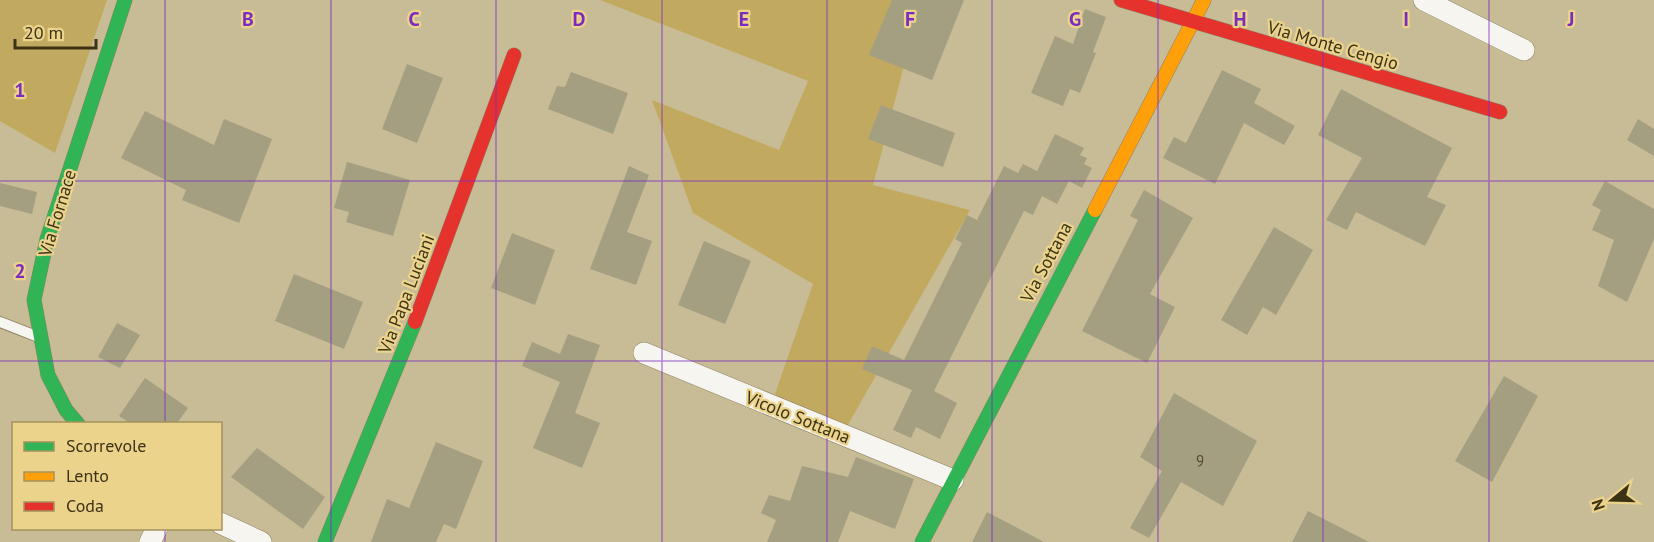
<svg xmlns="http://www.w3.org/2000/svg" width="1654" height="542" viewBox="0 0 1654 542" font-family="'PT Sans',sans-serif">
  <style>
    .green { fill: #c1aa5f }
    .building { fill: #a49f81 }
    .lines { fill: none; stroke-linecap: round; stroke-linejoin: round }
    .lane-casing { stroke: #8d8364; stroke-width: 12 }
    .street-casing { stroke: #8d8364; stroke-width: 22 }
    .fast-casing { stroke: #8d8364; stroke-width: 15 }
    .slow-casing { stroke: #8d8364; stroke-width: 15 }
    .jam-casing { stroke: #8d8364; stroke-width: 15 }
    .lane { stroke: #f7f5ef; stroke-width: 10 }
    .street { stroke: #f7f5ef; stroke-width: 21 }
    .fast { stroke: #30b455; stroke-width: 14 }
    .slow { stroke: #ff9f0a; stroke-width: 14 }
    .jam { stroke: #e5322d; stroke-width: 14 }
    .grid { fill: none; stroke: #7b2cbf; stroke-width: 1.5; stroke-opacity: 0.55 }
    .labels { text-anchor: middle; dominant-baseline: central; stroke-width: 4.5; stroke-linejoin: round; paint-order: stroke }
    .number-label { font-size: 15px; fill: #564e31 }
    .street-label { font-size: 18px; fill: #3c3316; stroke: #ebd38c }
    .grid-label { font-size: 20px; text-anchor: middle; font-weight: bold; fill: #7b2cbf; stroke: #ebd38c; stroke-width: 4.5; stroke-linejoin: round; paint-order: stroke }
  </style>
  <rect width="100%" height="100%" fill="#c8bc96"/>
  <!-- green -->
  <g class="green">
    <polygon points="0,0 107,0 55,153 0,121"/>
    <polygon points="600,0 921,0 873,185 970,210 841,437 775,394 813,284 693,213 652,100 779,150 808,81"/>
  </g>
  <!-- building -->
  <g class="building">
    <polygon points="892,0 964,0 932,80 869,55"/>
    <polygon points="1085,9 1106,17 1093,52 1096,53 1080,93 1070,89 1063,106 1031,93 1055,36 1073,44"/>
    <polygon points="407,64 443,78 417,143 382,129"/>
    <polygon points="1222,70 1261,89 1254,103 1295,126 1284,145 1244,123 1215,184 1163,158 1174,137 1186,143"/>
    <polygon points="571,72 628,93 613,134 548,109 557,86 565,87"/>
    <polygon points="1341,89 1452,148 1427,197 1446,205 1425,246 1356,212 1347,230 1326,220 1362,158 1318,135"/>
    <polygon points="881,105 955,133 943,167 868,139"/>
    <polygon points="145,111 214,145 224,119 272,139 239,223 182,200 186,190 121,158"/>
    <polygon points="1638,119 1654,129 1654,156 1627,140"/>
    <polygon points="1055,134 1084,148 1080,155 1087,158 1084,164 1092,168 1082,188 1069,181 1057,204 1042,196 1033,215 1024,211 934,391 957,403 940,439 916,427 911,438 893,430 912,390 862,369 872,346 904,360 962,243 955,239 967,215 977,220 1004,166 1018,173 1023,164 1037,171"/>
    <polygon points="347,162 410,180 393,236 346,222 349,212 334,208"/>
    <polygon points="629,166 649,175 627,232 652,241 636,285 590,269"/>
    <polygon points="1605,181 1654,209 1654,239 1627,302 1598,286 1614,240 1592,230 1601,210 1592,205"/>
    <polygon points="0,183 37,192 32,214 0,206"/>
    <polygon points="1144,190 1193,218 1150,294 1175,307 1147,363 1082,331 1138,220 1130,216"/>
    <polygon points="1274,227 1313,250 1276,315 1263,307 1247,335 1221,320"/>
    <polygon points="512,233 555,250 535,305 491,288"/>
    <polygon points="704,241 751,261 725,324 678,305"/>
    <polygon points="294,274 363,302 344,349 275,321"/>
    <polygon points="117,323 140,335 120,368 98,357"/>
    <polygon points="568,334 600,345 575,413 600,423 582,468 533,448 560,382 522,366 532,342 560,354"/>
    <polygon points="1504,376 1538,396 1492,482 1455,461"/>
    <polygon points="145,378 188,408 177,423 130,423 119,416"/>
    <polygon points="1174,393 1257,441 1223,506 1181,482 1149,538 1130,528 1162,471 1140,457"/>
    <polygon points="436,442 483,461 456,529 444,524 436,542 371,542 387,499 409,508"/>
    <polygon points="257,448 325,497 303,529 231,477"/>
    <polygon points="856,457 914,479 895,529 850,511 838,542 767,542 776,520 761,513 769,495 790,501 802,466 848,477"/>
    <polygon points="1308,511 1369,542 1292,542"/>
    <polygon points="987,512 1044,542 972,542"/>
  </g>
  <g class="lines">
    <!-- lane casing -->
    <g class="lane-casing">
      <polyline id="lane" points="0,322 36,336"/>
    </g>
    <!-- street casing -->
    <g class="street-casing">
      <g id="street">
        <polyline points="1424,0 1524,50"/>
        <polyline points="644,353 953,480"/>
        <polyline points="220,523 261,542"/>
        <polyline points="150,542 157,528"/>
      </g>
    </g>
    <!-- fast casing -->
    <g class="fast-casing">
      <g id="fast">
        <polyline points="78,424 66,410 48,375 34,300 47,239 125,0"/>
        <polyline points="325,542 415,322"/>
        <polyline points="922,542 1095,210"/>
      </g>
    </g>
    <!-- slow casing -->
    <g class="slow-casing">
      <polyline id="slow" points="1095,210 1204,0"/>
    </g>
    <!-- jam casing -->
    <g class="jam-casing">
      <g id="jam">
        <polyline points="1121,0 1500,112"/>
        <polyline points="415,322 514,55"/>
      </g>
    </g>
    <!-- lane -->
    <use href="#lane" class="lane"/>
    <!-- street -->
    <use href="#street" class="street"/>
    <!-- fast -->
    <use href="#fast" class="fast"/>
    <!-- slow -->
    <use href="#slow" class="slow"/>
    <!-- jam -->
    <use href="#jam" class="jam"/>
  </g>
  <!-- grid -->
  <path class="grid" d="M165 0V424M331 0V542M496 0V542M662 0V542M827 0V542M992 0V542M1158 0V542M1323 0V542M1489 0V542M0 181H1654M0 361H1654M165 528V542"/>
  <g class="labels">
    <!-- number labels -->
    <g class="number-label">
      <text x="1200" y="460">9</text>
    </g>
    <!-- street labels -->
    <g class="street-label">
      <text transform="translate(1333 45) rotate(16)">Via Monte Cengio</text>
      <text transform="translate(57 213) rotate(-73)">Via Fornace</text>
      <text transform="translate(1046 262) rotate(-62)">Via Sottana</text>
      <text transform="translate(406 294) rotate(-69)">Via Papa Luciani</text>
      <text transform="translate(798 417) rotate(22)">Vicolo Sottana</text>
    </g>
  </g>
  <g class="grid-label">
    <text x="248" y="26">B</text>
    <text x="414" y="26">C</text>
    <text x="579" y="26">D</text>
    <text x="744" y="26">E</text>
    <text x="910" y="26">F</text>
    <text x="1075" y="26">G</text>
    <text x="1240" y="26">H</text>
    <text x="1406" y="26">I</text>
    <text x="1571" y="26">J</text>
    <text x="20" y="97">1</text>
    <text x="20" y="278">2</text>
  </g>
  <!-- legend -->
  <rect x="12" y="422" width="210" height="108" fill="#ebd38c" stroke="#a5935d" stroke-width="1.5"/>
  <rect x="24" y="442" width="30" height="9" fill="#30b455" stroke="#a5935d" stroke-width="1.5"/>
  <text x="66" y="452" font-size="18" fill="#3c3316">Scorrevole</text>
  <rect x="24" y="472" width="30" height="9" fill="#ff9f0a" stroke="#a5935d" stroke-width="1.5"/>
  <text x="66" y="482" font-size="18" fill="#3c3316">Lento</text>
  <rect x="24" y="502" width="30" height="9" fill="#e5322d" stroke="#a5935d" stroke-width="1.5"/>
  <text x="66" y="512" font-size="18" fill="#3c3316">Coda</text>
  <!-- north arrow -->
  <g transform="translate(1612 500) rotate(251)" stroke="#ebd38c" stroke-width="4.5" paint-order="stroke">
  <path d="M0-4.5L10 22L0 15L-10 22Z" fill="#3c3316"/>
  <text y="-9" font-size="16" font-weight="bold" text-anchor="middle" fill="#3c3316">N</text>
  </g>
  <!-- scale -->
  <path d="M15 39v9h81v-9" fill="none" stroke="#3c3316" stroke-width="3"/>
  <text x="24" y="39" font-size="18" fill="#3c3316" stroke="#ebd38c" stroke-width="4.5" paint-order="stroke">20 m</text>
</svg>
